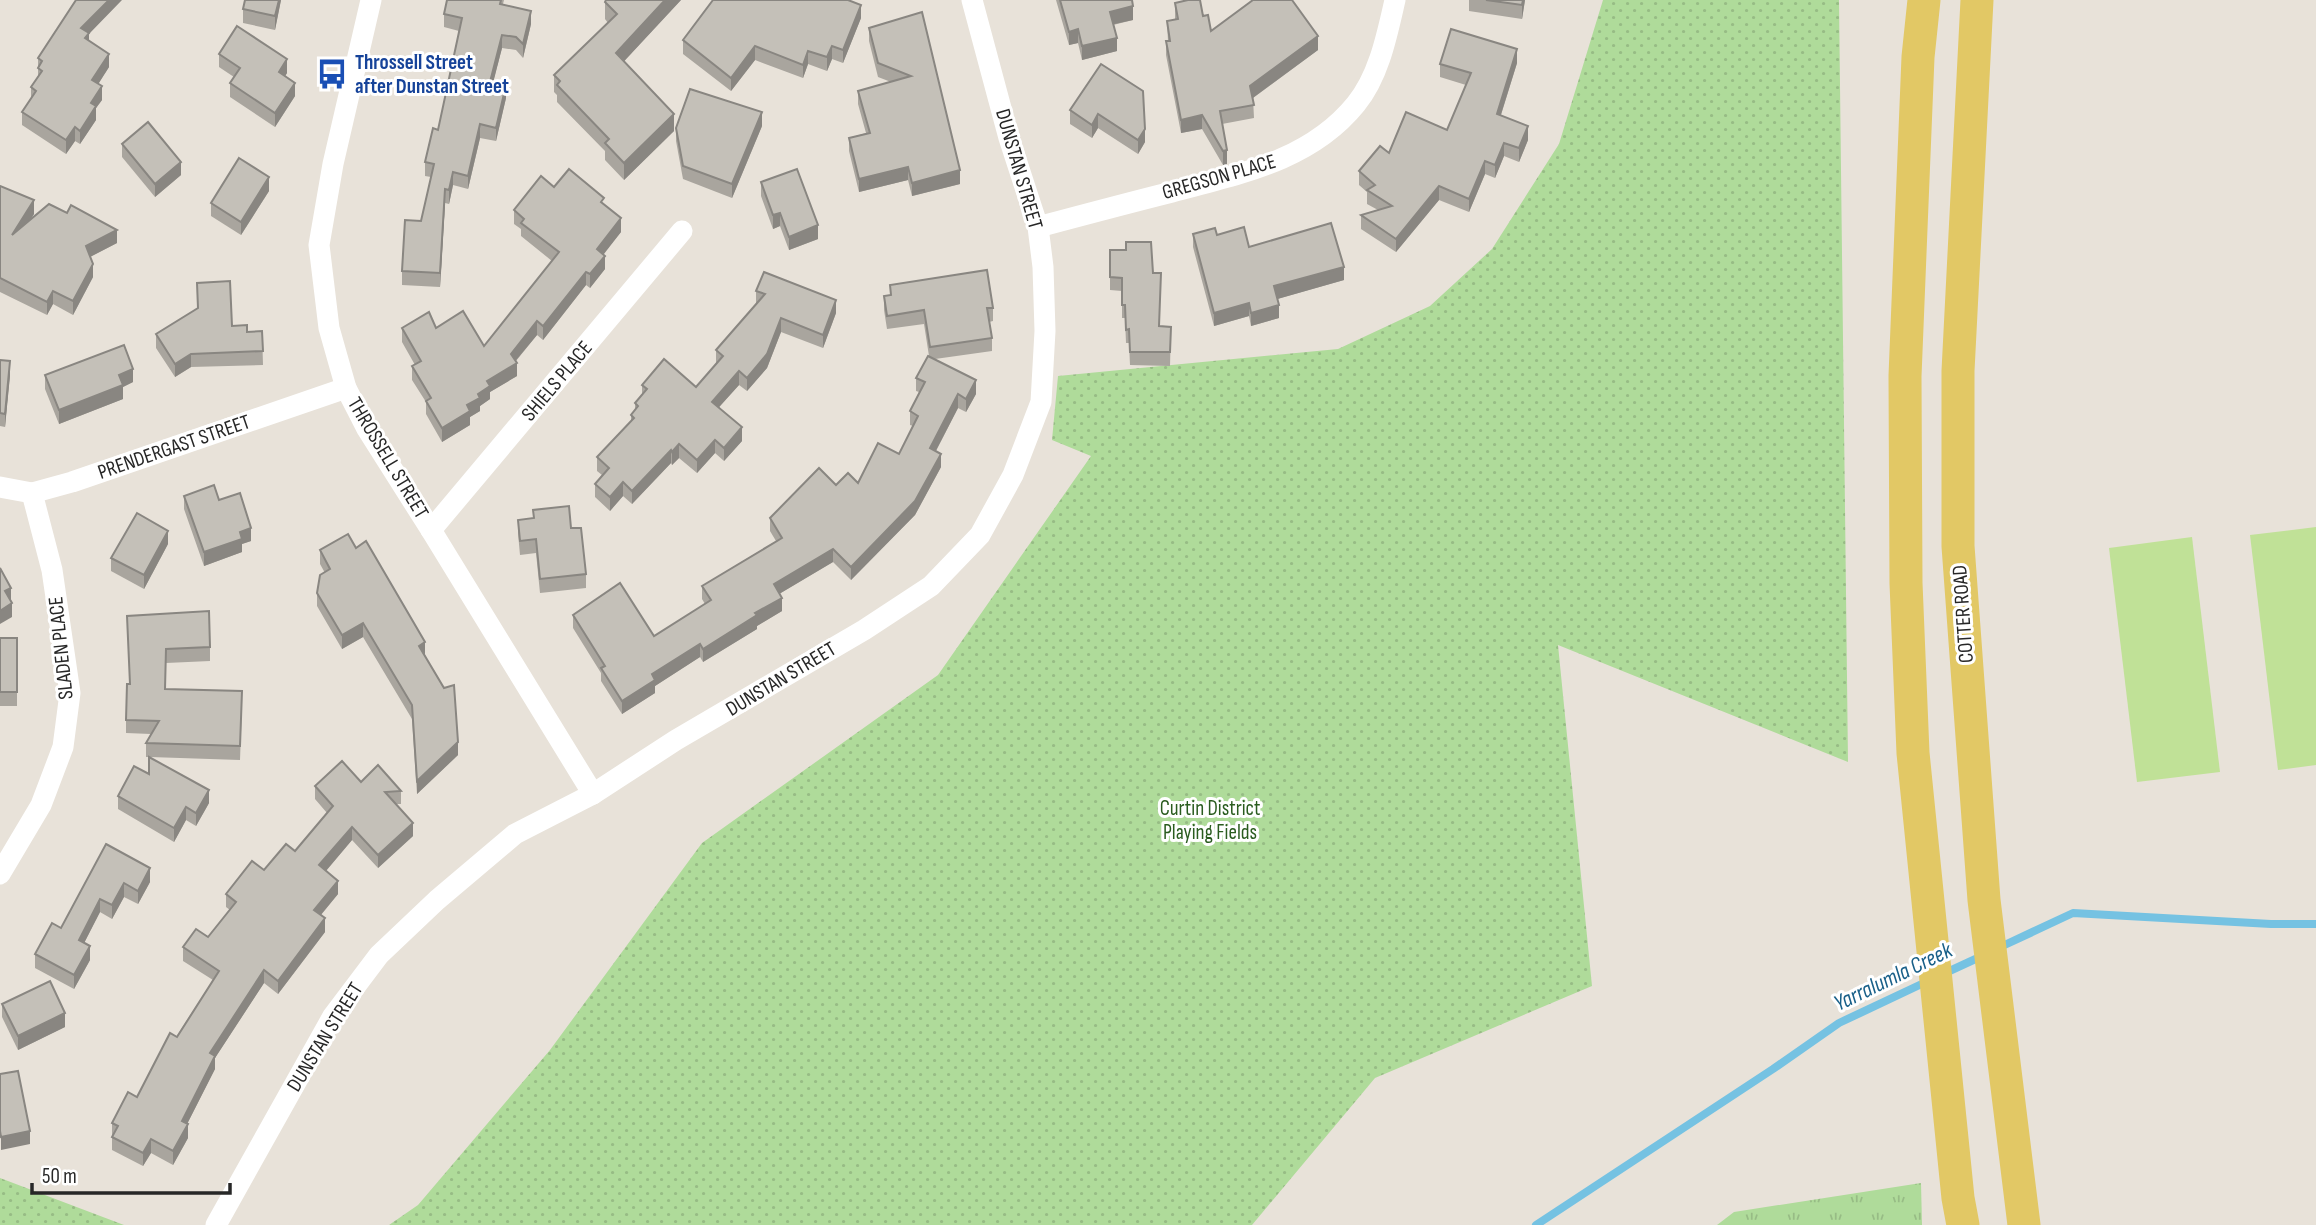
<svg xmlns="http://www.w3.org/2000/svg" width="2316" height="1225" viewBox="0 0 2316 1225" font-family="'Sofia Sans Condensed',sans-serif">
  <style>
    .grass { fill: url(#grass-tufts) }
    .park { fill: url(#park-dots) }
    .pitch { fill: #c0e197 }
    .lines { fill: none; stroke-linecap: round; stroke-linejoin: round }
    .stream { stroke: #75c2e2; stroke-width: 8 }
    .minor { stroke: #fff; stroke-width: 21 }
    .primary { stroke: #e2c865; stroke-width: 33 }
    .wall { fill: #a9a59e }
    .shaded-wall { fill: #898681 }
    .building { fill: #c4c0b8; stroke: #898681; stroke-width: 2 }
    .labels { text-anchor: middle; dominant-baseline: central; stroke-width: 6; stroke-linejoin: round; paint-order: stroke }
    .transit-label { font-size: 21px; font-weight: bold; fill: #164399; stroke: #fff; text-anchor: start }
    .street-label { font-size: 21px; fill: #272727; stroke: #fff }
    .park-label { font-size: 21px; fill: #2a5c1f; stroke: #fff }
    .water-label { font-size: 23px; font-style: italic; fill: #196089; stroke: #fff }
  </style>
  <defs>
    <pattern id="grass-tufts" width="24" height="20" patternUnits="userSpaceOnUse" patternTransform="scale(1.75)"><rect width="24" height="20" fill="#afdb9a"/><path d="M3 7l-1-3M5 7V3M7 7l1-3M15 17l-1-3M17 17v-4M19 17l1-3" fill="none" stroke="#97bc85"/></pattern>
    <pattern id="park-dots" width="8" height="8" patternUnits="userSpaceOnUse" patternTransform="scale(1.75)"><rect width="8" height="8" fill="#afdb9a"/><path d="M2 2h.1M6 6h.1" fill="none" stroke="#97bc85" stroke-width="1.8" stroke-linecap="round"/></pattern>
  </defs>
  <rect width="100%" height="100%" fill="#e8e2d9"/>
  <!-- grass -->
  <polygon class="grass" points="1921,1183 1922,1225 1717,1225 1734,1212"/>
  <!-- park -->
  <g class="park">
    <polygon points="1603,0 1839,0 1848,762 1558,645 1592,986 1375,1078 1252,1225 389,1225 418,1205 550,1050 702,843 938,675 1091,456 1052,440 1058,376 1338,349 1430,306 1492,249 1559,144"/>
    <polygon points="0,1178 124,1225 0,1225"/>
  </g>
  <!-- pitch -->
  <g class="pitch">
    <polygon points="2316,527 2316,765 2278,770 2250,535"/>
    <polygon points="2192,537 2220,772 2137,782 2109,548"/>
  </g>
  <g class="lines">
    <!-- stream -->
    <g class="stream">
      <polyline points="1996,949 2073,913 2271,924 2316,924"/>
      <polyline points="1943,974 1982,956"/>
      <polyline points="1536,1225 1773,1069 1839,1023 1928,981"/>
    </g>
    <!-- minor -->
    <g class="minor">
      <polyline points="371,0 333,164 319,245 329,328 346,388 367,429 431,530 593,794"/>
      <path d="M1038 227C1083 215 1128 203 1172 192 1239 174 1310 161 1356 104 1379 76 1387 35 1395 0"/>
      <polyline points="0,487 32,493 72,482 346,388"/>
      <polyline points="431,530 682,231"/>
      <polyline points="0,874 41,805 63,747 70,693 52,570 32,493"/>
      <polyline points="216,1225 333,1016 379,955 437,900 515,834 593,794 676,740 864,630 931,586 980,535 1013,475 1041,402 1045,331 1043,267 1038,227 1009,138 972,0"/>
    </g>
    <!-- primary -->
    <g class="primary">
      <polyline points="1924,0 1918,57 1905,376 1906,583 1913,753 1958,1198 1963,1225"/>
      <polyline points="1977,0 1958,371 1958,546 1984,900 2024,1225"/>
    </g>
  </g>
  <!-- wall -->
  <g class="wall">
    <polygon points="281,0 275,30 243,23 243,9"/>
    <polygon points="447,0 504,0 503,4 531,24 523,58 516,50 502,48 493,82 506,98 496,141 480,138 468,189 453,185 449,204 445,203 440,287 402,285 402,271 421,221 431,177 425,176 425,162 438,130 459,31 444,27 444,14"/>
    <polygon points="681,0 624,61 674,131 624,180 605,160 605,151 557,102 557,95 554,92 554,75 608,23 605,19 605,2"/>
    <polygon points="1056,0 1132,0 1133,20 1113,25 1117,51 1082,60 1078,43 1069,45"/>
    <polygon points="1469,0 1525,0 1522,19 1469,11"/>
    <polygon points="1175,3 1203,16 1211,31 1318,50 1253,98 1254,118 1222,124 1227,164 1223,165 1202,129 1181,133 1166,55 1166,41 1168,41 1167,21 1175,20"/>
    <polygon points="922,12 960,184 912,196 908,180 859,192 849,151 849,138 866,133 858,104 858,91 891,82 878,77 869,41 869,28"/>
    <polygon points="861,18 843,63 832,59 827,71 808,64 803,78 755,60 731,91 683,54 683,40"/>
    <polygon points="89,34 89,40 109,67 98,84 102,100 96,108 96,120 80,144 75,141 66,154 22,125 22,112 31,98 31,87 38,77 38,58"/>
    <polygon points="219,54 287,73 285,76 295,96 275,127 230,97 230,83 234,77 219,67"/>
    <polygon points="1517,63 1501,115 1528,140 1519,162 1504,156 1495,178 1485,174 1469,212 1439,200 1396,252 1361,229 1361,215 1378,210 1367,204 1367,192 1359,185 1359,171 1389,153 1447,130 1466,85 1440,77 1440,64"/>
    <polygon points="1101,64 1145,142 1138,154 1098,128 1092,138 1070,124 1070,110"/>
    <polygon points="762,126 732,198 683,179 676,141 676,128"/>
    <polygon points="122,144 181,175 155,197 122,157"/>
    <polygon points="761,182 818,239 789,250 780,226 773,229 761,196"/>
    <polygon points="0,186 34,214 31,219 117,243 90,257 93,277 73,315 53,304 47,315 0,292"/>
    <polygon points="554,187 604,205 621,232 603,254 605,269 590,288 586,285 543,340 537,335 516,361 517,376 490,392 490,399 480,406 480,411 470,417 470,425 442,442 426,414 426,402 412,380 412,366 415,365 402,342 402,328 436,328 484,346 552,261 521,236 521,229 514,224 514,210"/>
    <polygon points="269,191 241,235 211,216 211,203"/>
    <polygon points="1193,234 1217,235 1344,280 1277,299 1279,318 1251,326 1249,316 1214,326 1193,247"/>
    <polygon points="1110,250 1153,273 1160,326 1171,327 1170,366 1130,365 1129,343 1126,343 1125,318 1122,318 1122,291 1110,290"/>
    <polygon points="197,283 232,326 247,332 262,331 263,365 191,367 175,377 156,348 156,334 198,308"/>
    <polygon points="890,285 993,308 993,321 989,322 992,338 992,351 935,359 976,394 966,412 958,408 936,451 941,467 915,515 851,580 833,562 779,594 782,611 757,626 757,629 703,662 700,657 655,686 655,693 622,714 601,681 601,673 573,628 573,615 654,636 705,604 702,599 702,586 776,541 770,531 770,518 836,485 858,483 899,454 913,426 910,425 910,411 919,392 916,391 916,378 929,356 924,324 887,329 884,310 884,296 890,295"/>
    <polygon points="756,291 836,313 823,348 781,332 767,368 747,391 739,385 719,407 742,441 724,461 715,453 697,473 679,458 672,465 671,463 632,504 623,496 610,511 595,497 595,484 602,475 597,471 597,457 631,421 631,415 635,410 635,403 642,394 642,385 696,387 716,364 716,350 756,304"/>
    <polygon points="0,360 10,375 5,427 0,426"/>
    <polygon points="45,375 133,382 123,387 123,399 59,424 45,389"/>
    <polygon points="184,496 219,500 251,541 242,544 242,552 204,566 184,509"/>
    <polygon points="533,510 571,528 586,574 586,588 540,593 536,553 520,555 518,533 518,520 533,518"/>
    <polygon points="168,544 144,589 111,571 111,558"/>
    <polygon points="356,548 425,655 458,755 417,794 412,719 363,637 342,649 317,606 317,593 325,573 320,564 320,550"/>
    <polygon points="127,616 210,647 210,661 166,663 165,689 242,705 240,760 150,757 209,803 196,826 186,820 174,842 118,809 118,796 149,774 149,757 146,757 146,743 151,734 126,733 126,720 130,684"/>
    <rect x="0" y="638" width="17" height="68"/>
    <polygon points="361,782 401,791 401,804 396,804 413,836 378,868 352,840 326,871 338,894 321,915 325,932 278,994 264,983 215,1058 215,1069 187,1124 188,1138 173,1165 151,1153 143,1166 112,1150 112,1123 137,1097 213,980 183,961 183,947 208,937 230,910 226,907 226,894 295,851 327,813 315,799 315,786"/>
    <polygon points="106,844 150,882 138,904 124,897 112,919 100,912 84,943 90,960 74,989 35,968 35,954 61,928"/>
    <polygon points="2,1004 65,1027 18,1050 2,1017"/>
  </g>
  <!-- shaded-wall -->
  <g class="shaded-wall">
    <polygon points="109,0 122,0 89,34 89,46 81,28"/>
    <polygon points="279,0 281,0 275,30 275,16"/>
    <polygon points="665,0 681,0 616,70 616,53"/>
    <polygon points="1523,0 1525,0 1522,19 1522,5"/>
    <polygon points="861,5 861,18 843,63 843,50"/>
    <polygon points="1133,6 1133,20 1110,25 1110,12"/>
    <polygon points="531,11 531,24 523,58 523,44"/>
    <polygon points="1078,29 1078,43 1069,45 1069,32"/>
    <polygon points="502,35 502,48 490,95 490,82"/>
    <polygon points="1318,36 1318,50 1250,100 1250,86"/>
    <polygon points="1117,38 1117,51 1082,60 1082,46"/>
    <polygon points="755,46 755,60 731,91 731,78"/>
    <polygon points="832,46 832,59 827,71 827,57"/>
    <polygon points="1517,49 1517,63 1497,127 1497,114"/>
    <polygon points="808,51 808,64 803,78 803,65"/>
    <polygon points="109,54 109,67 92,94 92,80"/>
    <polygon points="287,59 287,73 279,86 279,72"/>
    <polygon points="295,83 295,96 275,127 275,113"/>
    <polygon points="506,85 506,98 496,141 496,128"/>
    <polygon points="102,86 102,100 96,108 96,120 80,144 80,131 91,103"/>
    <polygon points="762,112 762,126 732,198 732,184"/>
    <polygon points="674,114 674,131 624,180 624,163"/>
    <polygon points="1098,114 1098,128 1092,138 1092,125"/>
    <polygon points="1202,115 1202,129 1181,133 1181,120"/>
    <polygon points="480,124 480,138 468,189 468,176"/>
    <polygon points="1528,126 1528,140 1519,162 1519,148"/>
    <polygon points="75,127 75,141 66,154 66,140"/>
    <polygon points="1145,129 1145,142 1138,154 1138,140"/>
    <polygon points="1504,143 1504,156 1495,178 1495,165"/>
    <polygon points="1227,150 1227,164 1223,165 1223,151"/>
    <polygon points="1485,161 1485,174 1469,212 1469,199"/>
    <polygon points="181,162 181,175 155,197 155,184"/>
    <polygon points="908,167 908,180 859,192 859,179"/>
    <polygon points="960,170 960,184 912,196 912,183"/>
    <polygon points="453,172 453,185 449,204 449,190"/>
    <polygon points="269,177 269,191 241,235 241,222"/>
    <polygon points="1439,186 1439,200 1396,252 1396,239"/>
    <polygon points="445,189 445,203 440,287 440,273"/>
    <polygon points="34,200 34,214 12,248 12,235"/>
    <polygon points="780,213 780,226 773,229 773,215"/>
    <polygon points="621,218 621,232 597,263 597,249"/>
    <polygon points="818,225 818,239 789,250 789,237"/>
    <polygon points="117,230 117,243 86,259 86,246"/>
    <polygon points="605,256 605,269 590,288 590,274"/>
    <polygon points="93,264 93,277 73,315 73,301"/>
    <polygon points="1344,267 1344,280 1274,300 1274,286"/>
    <polygon points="586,272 586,285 543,340 543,326"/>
    <polygon points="53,291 53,304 47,315 47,302"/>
    <polygon points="836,300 836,313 823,348 823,335"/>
    <polygon points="1249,303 1249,316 1214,326 1214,313"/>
    <polygon points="1279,305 1279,318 1251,326 1251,313"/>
    <polygon points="781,318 781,332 767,368 747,391 747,378"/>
    <polygon points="537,321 537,335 512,365 517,363 517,376 490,392 490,399 480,406 480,411 470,417 470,425 442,442 442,428 478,394 487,381 511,354"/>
    <polygon points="191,354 191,367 175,377 175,364"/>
    <polygon points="10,361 10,375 5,427 5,414"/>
    <polygon points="133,369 133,382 123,387 123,399 59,424 59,410 119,375"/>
    <polygon points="739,371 739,385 712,415 712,402"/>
    <polygon points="976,380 976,394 966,412 966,399"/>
    <polygon points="958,394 958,408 930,462 930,448"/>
    <polygon points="742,427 742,441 724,461 724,448"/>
    <polygon points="715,440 715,453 697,473 697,460"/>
    <polygon points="679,444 679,458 672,465 672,452"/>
    <polygon points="671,450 671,463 632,504 632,491"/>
    <polygon points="941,454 941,467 915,515 851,580 851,567"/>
    <polygon points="623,482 623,496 610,511 610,497"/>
    <polygon points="251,528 251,541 242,544 242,552 204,566 204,552 240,532"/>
    <polygon points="168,531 168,544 144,589 144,575"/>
    <polygon points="833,549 833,562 774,597 774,584"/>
    <polygon points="11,588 11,601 5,591"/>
    <polygon points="782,598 782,611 757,626 757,629 703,662 703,649 755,613"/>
    <polygon points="12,603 12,617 0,624 0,611"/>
    <polygon points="363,623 363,637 342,649 342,635"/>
    <polygon points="425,642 425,655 419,646"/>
    <polygon points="700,644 700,657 655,686 655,693 622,714 622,701 652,674"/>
    <polygon points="458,742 458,755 417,794 417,781"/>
    <polygon points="209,790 209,803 196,826 196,813"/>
    <polygon points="186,807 186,820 174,842 174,828"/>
    <polygon points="413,823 413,836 378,868 378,855"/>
    <polygon points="352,827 352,840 319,879 319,865"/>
    <polygon points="150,868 150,882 138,904 138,891"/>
    <polygon points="338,881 338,894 314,923 314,910"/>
    <polygon points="124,883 124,897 112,919 112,905"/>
    <polygon points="100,899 100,912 79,953 79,940"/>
    <polygon points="325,918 325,932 278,994 278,981"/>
    <polygon points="90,946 90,960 74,989 74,975"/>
    <polygon points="264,970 264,983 215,1058 215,1069 182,1134 182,1121 210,1053"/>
    <polygon points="65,1013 65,1027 18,1050 18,1036"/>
    <polygon points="188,1124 188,1138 173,1165 173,1151"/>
    <polygon points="30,1131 30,1144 1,1150 1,1137"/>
    <polygon points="151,1139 151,1153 143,1166 143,1153"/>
  </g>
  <!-- building -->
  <g class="building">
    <polygon points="76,0 109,0 81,28 89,33 85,38 109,54 92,80 102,86 91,103 96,106 80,131 75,127 66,140 22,112 36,91 31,87 42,71 38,68 42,61 38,58"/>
    <polygon points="245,0 279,0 275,16 243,9"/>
    <polygon points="447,0 501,0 500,4 531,11 523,44 516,37 502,35 490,82 506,85 496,128 480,124 468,176 453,172 449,190 445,189 440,273 402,271 405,220 421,221 434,164 425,162 433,128 438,130 462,18 444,14"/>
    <polygon points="606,0 665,0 616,53 674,114 624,163 605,143 609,139 557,85 560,81 554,75 617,14 605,2"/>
    <polygon points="713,0 848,0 861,5 843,50 832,46 827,57 808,51 803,65 755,46 731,78 683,40"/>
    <polygon points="1060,0 1132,0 1133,6 1110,12 1117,38 1082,46 1078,29 1069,32"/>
    <polygon points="1188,0 1200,0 1203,16 1208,15 1211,31 1253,0 1292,0 1318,36 1250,86 1254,105 1220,111 1227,150 1223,151 1202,115 1181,120 1166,41 1170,41 1167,21 1178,19 1175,3"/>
    <polygon points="1486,0 1523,0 1522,5"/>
    <polygon points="922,12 960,170 912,183 908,167 859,179 849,138 870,133 858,91 911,76 878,63 869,28"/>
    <polygon points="237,26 287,59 279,72 295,83 275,113 230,83 240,68 219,54"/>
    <polygon points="1451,29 1517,49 1497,114 1528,126 1519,148 1504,143 1495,165 1485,161 1469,199 1439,186 1396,239 1361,215 1392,206 1367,190 1375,185 1359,171 1380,146 1389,153 1406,112 1447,130 1471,73 1440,64"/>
    <polygon points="1101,64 1143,91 1145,129 1138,140 1098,114 1092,125 1070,110"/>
    <polygon points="690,89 762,112 732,184 683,166 676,128"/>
    <polygon points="148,122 181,162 155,184 122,144"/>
    <polygon points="239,158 269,177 241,222 211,203"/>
    <polygon points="569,169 604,198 601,202 621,218 597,249 605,256 590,274 586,272 543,326 537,321 511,354 517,363 487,381 490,386 478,394 480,398 467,405 470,411 442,428 426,401 431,398 412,366 421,361 402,328 429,312 436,328 463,311 484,346 559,252 521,223 524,219 514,210 541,176 554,187"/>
    <polygon points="797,169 818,225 789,237 780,213 773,215 761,182"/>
    <polygon points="0,186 34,200 12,235 49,204 67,213 71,205 117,230 86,246 93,264 73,301 53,291 47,302 0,278"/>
    <polygon points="1331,223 1344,267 1274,286 1279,305 1251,313 1249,303 1214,313 1193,234 1215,228 1217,235 1244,227 1249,247"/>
    <polygon points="1126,242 1151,242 1153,273 1161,273 1159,326 1171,327 1170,352 1130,352 1129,329 1126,330 1125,305 1122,305 1122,278 1110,277 1110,250 1126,250"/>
    <polygon points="987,270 993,308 987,308 992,338 930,347 924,310 887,316 884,296 891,295 890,285"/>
    <polygon points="764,272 836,300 823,335 781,318 767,354 747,378 739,371 712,402 742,427 724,448 715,440 697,460 679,444 672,452 671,450 632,491 623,482 610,497 595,484 609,468 597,457 634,418 631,415 638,406 635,403 647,389 642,385 664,359 696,387 723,356 716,350 765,294 756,291"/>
    <polygon points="230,281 232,326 247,325 247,332 262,331 263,351 191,354 175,364 156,334 198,308 197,283"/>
    <polygon points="124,345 133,369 119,375 123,385 59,410 45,375"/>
    <polygon points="928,356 976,380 966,399 958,394 930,448 941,454 915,501 851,567 833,549 774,584 782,598 755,613 757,615 703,649 700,644 652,674 655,680 622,701 601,668 605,666 573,615 620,583 654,636 711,600 702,586 782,538 770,518 819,468 836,485 848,473 858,483 878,443 899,454 918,416 910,411 925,382 916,378"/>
    <polygon points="0,360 10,361 5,414 0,413"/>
    <polygon points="214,485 219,500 240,493 251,528 240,532 242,539 204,552 184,496"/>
    <polygon points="569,506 571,528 581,528 586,574 540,579 536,539 520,541 518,520 534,518 533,510"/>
    <polygon points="137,513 168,531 144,575 111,558"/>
    <polygon points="348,534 356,548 366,541 425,642 419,646 444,688 454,685 458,742 417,781 412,705 363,623 342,635 317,593 320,575 330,569 320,550"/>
    <polygon points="0,568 11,588 5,591 12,603 0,611"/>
    <polygon points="209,611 210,647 166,649 165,689 242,691 240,746 146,743 159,721 126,720 127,684 130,684 127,616"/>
    <rect x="0" y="638" width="17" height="54"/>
    <polygon points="149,757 209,790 196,813 186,807 174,828 118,796 134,766 149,774"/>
    <polygon points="342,761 361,782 378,765 401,791 385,792 413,823 378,855 352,827 319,865 338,881 314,910 325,918 278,981 264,970 210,1053 215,1056 182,1121 188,1124 173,1151 151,1139 143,1153 112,1137 118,1126 112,1123 128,1092 137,1097 170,1033 177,1037 219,971 183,947 196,929 208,937 236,902 226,894 252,861 264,870 286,844 295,851 333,806 315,786"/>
    <polygon points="106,844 150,868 138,891 124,883 112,905 100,899 79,940 90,946 74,975 35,954 52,923 61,928"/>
    <polygon points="50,981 65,1013 18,1036 2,1004"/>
    <polygon points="18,1071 30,1131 1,1137 0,1131 0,1074"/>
  </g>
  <!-- icons -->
  <defs>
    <g id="bus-bare" transform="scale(2.415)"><path d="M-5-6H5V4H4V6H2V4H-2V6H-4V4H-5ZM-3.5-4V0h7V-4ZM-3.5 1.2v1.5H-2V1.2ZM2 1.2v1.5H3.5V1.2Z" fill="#1a4fb4" stroke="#fff" stroke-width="2.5" paint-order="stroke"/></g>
  </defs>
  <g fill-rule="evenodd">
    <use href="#bus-bare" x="332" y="74"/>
  </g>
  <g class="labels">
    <!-- transit labels -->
    <g class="transit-label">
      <text x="355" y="62">Throssell Street<tspan x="355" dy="24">after Dunstan Street</tspan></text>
    </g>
    <!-- street labels -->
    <g class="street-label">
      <text transform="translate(1019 169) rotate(74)">DUNSTAN STREET</text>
      <text transform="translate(1219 177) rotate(-16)">GREGSON PLACE</text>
      <text transform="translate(557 381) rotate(-50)">SHIELS PLACE</text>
      <text transform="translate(174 447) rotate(-19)">PRENDERGAST STREET</text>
      <text transform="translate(388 458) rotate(59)">THROSSELL STREET</text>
      <text transform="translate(1963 614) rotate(-94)">COTTER ROAD</text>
      <text transform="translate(61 648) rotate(-96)">SLADEN PLACE</text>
      <text transform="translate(781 679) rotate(-31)">DUNSTAN STREET</text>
      <text transform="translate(325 1037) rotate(-58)">DUNSTAN STREET</text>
    </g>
    <!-- park labels -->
    <g class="park-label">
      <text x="1210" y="808">Curtin District<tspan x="1210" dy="24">Playing Fields</tspan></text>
    </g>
    <!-- water labels -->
    <g class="water-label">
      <text transform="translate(1893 977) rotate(-26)">Yarralumla Creek</text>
    </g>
  </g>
  <!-- scale -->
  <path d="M32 1183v10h198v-10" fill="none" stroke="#272727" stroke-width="3.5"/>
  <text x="42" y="1183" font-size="21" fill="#272727" stroke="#ffffff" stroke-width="5" paint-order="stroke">50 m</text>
</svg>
